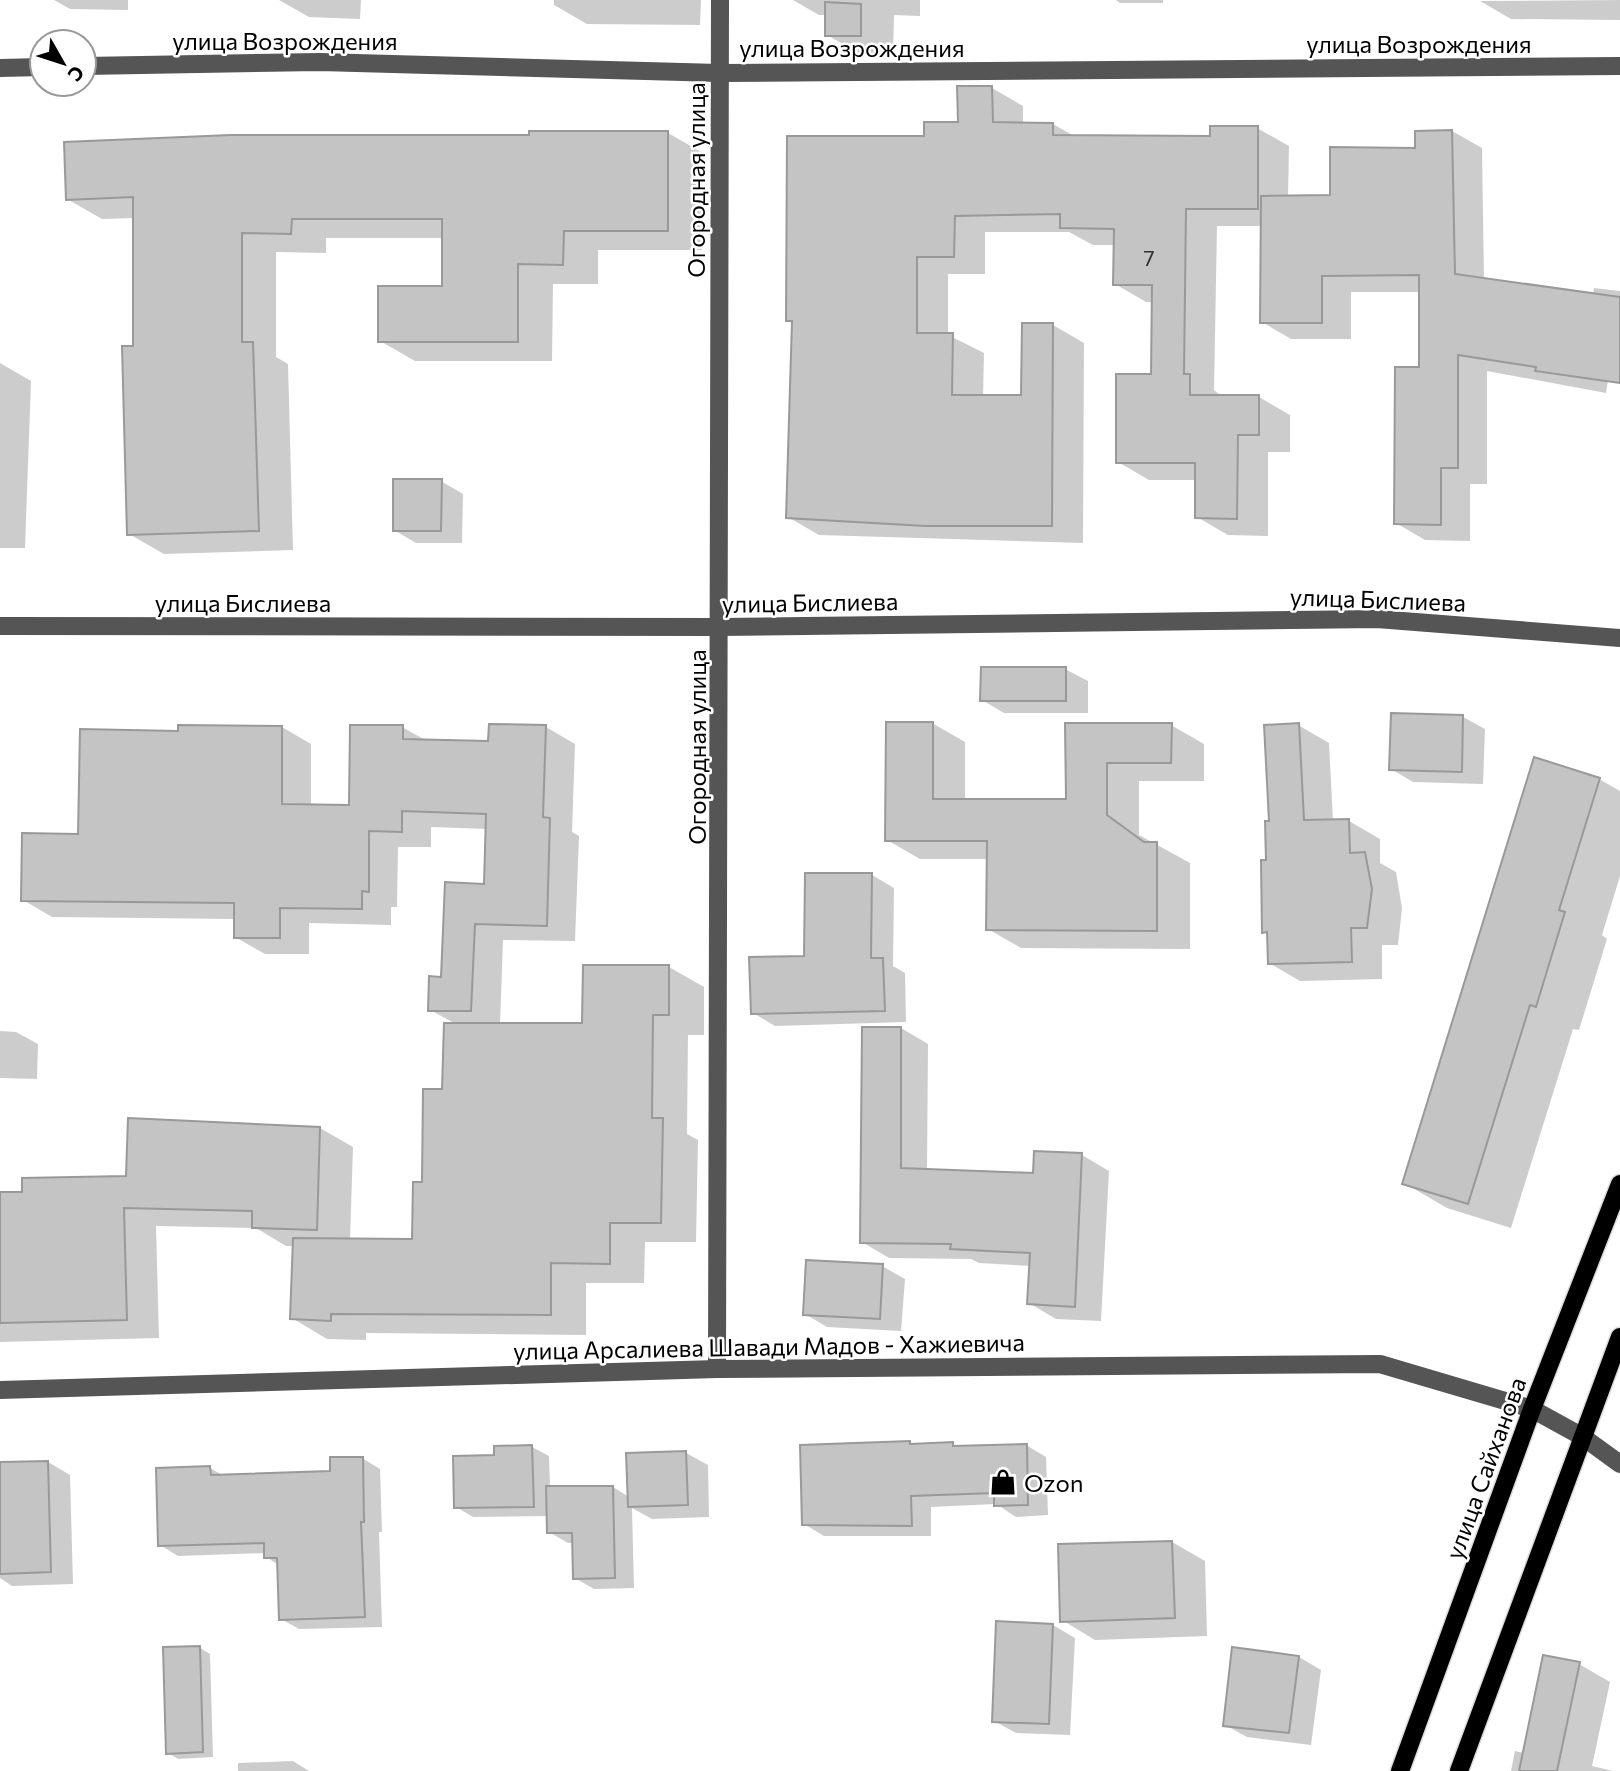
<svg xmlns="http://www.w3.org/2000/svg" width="1620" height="1771" viewBox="0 0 1620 1771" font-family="Commissioner,sans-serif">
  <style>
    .shadow { fill: #0003 }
    .building { fill: #c4c4c4; stroke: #999; stroke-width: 2 }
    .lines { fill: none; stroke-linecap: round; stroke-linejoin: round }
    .major-casing { stroke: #dbdbdb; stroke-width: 21 }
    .minor { stroke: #555; stroke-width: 18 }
    .major { stroke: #000; stroke-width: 18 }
    .labels { text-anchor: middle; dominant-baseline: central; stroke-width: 5; stroke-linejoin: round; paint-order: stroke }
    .number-label { font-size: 21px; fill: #313131 }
    .street-label { font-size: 24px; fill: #000; stroke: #fff }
    .poi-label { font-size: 24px; fill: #000; stroke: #fff; text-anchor: start }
  </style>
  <rect width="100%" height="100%" fill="#fff"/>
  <!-- shadow -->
  <g class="shadow">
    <polygon points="54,0 128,0 128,10 70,9"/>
    <polygon points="279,0 361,0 360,19 309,17"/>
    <polygon points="554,0 701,0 700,25 587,24 554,5"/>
    <polygon points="793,0 920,0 920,16 894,15 893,54 860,54 827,35 827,15 819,15"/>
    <polygon points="1116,0 1163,0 1163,3 1120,3"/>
    <polygon points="1620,0 1620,20 1511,19 1480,1"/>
    <polygon points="992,88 1023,106 1023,124 1053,124 1074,136 1212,138 1257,128 1289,146 1288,197 1332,197 1417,150 1417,132 1452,131 1482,148 1484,280 1593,295 1594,288 1620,291 1620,355 1612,354 1606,393 1487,371 1487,484 1470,484 1470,541 1425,540 1396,523 1421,369 1421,292 1351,292 1351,339 1291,339 1262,322 1263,226 1217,226 1214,390 1221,396 1259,397 1290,415 1290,452 1268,452 1268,536 1228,535 1197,517 1197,480 1149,480 1118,462 1153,376 1153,302 1146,302 1115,284 1115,245 1093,245 1069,232 985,232 985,274 948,274 948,335 984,353 983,397 1023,397 1053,325 1084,343 1083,543 819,535 788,517 793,324 787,320 925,138 959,124"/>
    <polygon points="668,133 703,153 702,250 598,250 598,284 553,284 552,361 415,361 380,341 444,287 444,238 326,238 326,253 276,252 276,357 288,364 293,550 164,554 129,534 135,348 135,218 102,219 67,199 231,137"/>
    <polygon points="0,363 31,381 25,548 0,548"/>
    <polygon points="441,481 463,494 462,543 416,543 394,530"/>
    <polygon points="1065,669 1088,681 1088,713 1004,713 982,700"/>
    <polygon points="1463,717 1485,729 1483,784 1413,782 1391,769"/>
    <polygon points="932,723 965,742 965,801 1068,801 1067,725 1171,725 1204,744 1204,781 1139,781 1139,835 1190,863 1190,949 1021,948 988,929 988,859 920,859 887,840"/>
    <polygon points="1298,725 1329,743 1333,821 1349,821 1380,839 1380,863 1396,872 1402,908 1398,945 1382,945 1382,979 1300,981 1269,963 1269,935 1264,932 1271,822"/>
    <polygon points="179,727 282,727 311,744 311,806 350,807 402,727 427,741 490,743 546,727 575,744 572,832 579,836 575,941 503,940 500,1025 584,1025 669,967 704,987 704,1035 688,1035 687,1134 698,1140 696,1242 645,1242 644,1283 586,1283 586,1335 366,1333 366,1340 327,1339 292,1318 294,1246 286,1246 256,1228 156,1226 159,1338 0,1342 0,1194 24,1193 128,1177 320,1128 353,1147 350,1241 414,1241 456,1024 430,1010 485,885 487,829 431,827 431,847 398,847 397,907 391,907 391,925 309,923 309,954 265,954 235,937 236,919 52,917 23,900 179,733"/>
    <polygon points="1599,779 1620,791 1620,876 1602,935 1607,939 1579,1030 1573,1029 1511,1228 1447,1208 1404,1183"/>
    <polygon points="872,875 894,888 893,966 905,973 906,1022 775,1026 753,1013 806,957"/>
    <polygon points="901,1028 928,1044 927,1171 1035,1175 1082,1155 1109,1171 1101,1321 1056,1319 1029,1303 1031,1266 979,1263 971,1259 889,1258 862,1242"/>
    <polygon points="0,1031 16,1032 38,1044 37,1079 0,1078"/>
    <polygon points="882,1266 905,1279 901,1331 827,1327 805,1314"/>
    <polygon points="909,1442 915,1445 953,1444 959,1448 1026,1445 1046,1457 1048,1515 1016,1517 996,1504 931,1507 931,1536 824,1536 804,1524"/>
    <polygon points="532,1447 549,1456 550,1488 613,1487 629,1497 686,1453 708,1465 709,1517 652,1519 632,1508 634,1588 594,1589 575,1578 574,1543 568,1543 549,1532 549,1516 473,1517 456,1507 496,1456"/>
    <polygon points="362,1458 380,1469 382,1532 379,1532 382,1627 299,1629 281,1619 279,1565 266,1557 266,1553 178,1556 160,1545 210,1468 224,1476 332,1473"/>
    <polygon points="48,1462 70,1475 73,1584 12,1586 0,1578 0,1464"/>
    <polygon points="1172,1542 1205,1561 1207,1636 1095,1640 1062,1620"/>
    <polygon points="1053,1625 1075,1638 1070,1735 1016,1733 994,1721"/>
    <polygon points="200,1648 210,1654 213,1757 178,1759 168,1753"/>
    <polygon points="1299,1657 1321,1670 1311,1745 1247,1737 1225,1725"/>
    <polygon points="1579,1664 1610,1682 1592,1766 1613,1771 1511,1771 1515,1751 1524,1753"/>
    <polygon points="293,1761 309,1771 238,1771 238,1763"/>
  </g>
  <!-- building -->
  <g class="building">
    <polygon points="825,2 861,4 861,36 825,36"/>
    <polygon points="957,86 992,86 993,122 1053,123 1053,135 1210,136 1210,126 1258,126 1258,209 1186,209 1184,374 1190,374 1190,395 1259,395 1259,435 1238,435 1237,519 1195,518 1195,463 1116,463 1116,374 1151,374 1152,285 1113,285 1114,229 1060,228 1060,214 955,216 954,257 917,257 917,333 953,333 952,395 1021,395 1022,323 1053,323 1052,526 925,526 786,518 792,321 786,321 787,136 924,136 924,122 958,122"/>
    <polygon points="1452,130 1455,274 1620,297 1620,383 1535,371 1536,367 1458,355 1458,468 1441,468 1441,525 1394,524 1395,367 1419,367 1419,275 1322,276 1322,323 1260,323 1261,196 1330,195 1330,147 1415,148 1415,131"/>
    <polygon points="529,131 668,131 668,231 564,231 563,265 518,264 518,342 378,342 378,286 442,286 442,219 292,219 291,234 242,233 242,342 253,342 259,531 127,535 122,346 133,346 133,197 66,200 64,142 231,135 529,135"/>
    <polygon points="393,479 442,479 441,531 393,531"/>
    <polygon points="981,667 1066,667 1066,701 980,701"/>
    <polygon points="1391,713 1463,715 1462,772 1389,770"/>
    <polygon points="886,722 933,722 933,799 1066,799 1065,723 1172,723 1171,763 1107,763 1107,815 1144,842 1157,842 1157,931 986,930 987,841 885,841"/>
    <polygon points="1299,723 1304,820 1349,819 1350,853 1365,852 1372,889 1367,928 1351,928 1352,962 1268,964 1267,932 1262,933 1261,860 1266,860 1265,821 1269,821 1264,725"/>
    <polygon points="489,724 546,725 543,817 550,818 547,926 475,924 471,1011 428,1011 429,976 441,977 445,882 484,884 486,814 402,811 402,832 369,831 369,892 362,891 362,909 280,908 280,938 234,938 234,903 21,901 22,833 78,834 80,729 178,731 178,725 282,726 282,804 349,805 350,725 403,725 403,739 488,741"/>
    <polygon points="1534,757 1600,778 1559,910 1565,912 1536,1007 1530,1005 1468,1204 1402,1184"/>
    <polygon points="805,873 872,873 871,958 883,958 885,1011 751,1014 749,957 804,956"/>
    <polygon points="583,965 669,965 669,1015 653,1015 652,1118 663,1118 661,1223 610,1223 610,1264 551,1263 551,1315 331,1314 331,1321 290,1319 293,1238 412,1239 413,1182 422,1182 423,1089 442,1089 444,1023 582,1023"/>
    <polygon points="862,1027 901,1027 901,1168 1033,1173 1034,1151 1082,1153 1075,1307 1027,1304 1030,1253 950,1249 951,1244 860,1243"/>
    <polygon points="128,1118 320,1127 317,1230 252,1228 252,1211 124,1208 127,1320 0,1323 0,1192 22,1192 22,1178 126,1176"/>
    <polygon points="806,1260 883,1264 880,1319 803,1315"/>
    <polygon points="910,1441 910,1444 953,1442 953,1446 1027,1444 1028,1505 994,1506 994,1493 911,1496 912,1526 802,1525 800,1445"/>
    <polygon points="532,1445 534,1507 454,1508 453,1456 494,1455 494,1446"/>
    <polygon points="686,1451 688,1505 628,1507 626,1453"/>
    <polygon points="330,1457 363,1457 364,1522 361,1522 365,1617 279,1620 277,1558 264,1558 264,1543 158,1546 156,1468 210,1466 211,1475 330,1471"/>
    <polygon points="48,1461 51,1572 0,1574 0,1462"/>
    <polygon points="546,1486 613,1486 615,1578 573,1579 572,1533 547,1533"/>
    <polygon points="1172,1541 1175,1618 1060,1622 1058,1544"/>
    <polygon points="996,1621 1053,1624 1049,1724 992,1722"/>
    <polygon points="200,1646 203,1752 166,1754 163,1647"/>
    <polygon points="1232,1647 1299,1656 1289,1733 1223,1726"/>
    <polygon points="1543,1655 1580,1662 1557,1771 1519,1771"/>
  </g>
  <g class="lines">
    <!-- major casing -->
    <g class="major-casing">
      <g id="major">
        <polyline points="1400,1771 1532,1409 1620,1184"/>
        <polyline points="1459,1771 1620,1337"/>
      </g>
    </g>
    <!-- minor -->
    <g class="minor">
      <polyline points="84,66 320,62 719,73 1620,66"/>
      <polyline points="0,68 42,67"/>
      <polyline points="0,626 721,627 1377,619 1620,638"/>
      <polyline points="717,1369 720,0"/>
      <polyline points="0,1390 717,1369 1380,1364 1532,1409 1583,1437 1620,1464"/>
    </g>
    <!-- major -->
    <use href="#major" class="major"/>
  </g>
  <!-- icons -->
  <defs>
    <g id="shop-bare" transform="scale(2.1)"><path d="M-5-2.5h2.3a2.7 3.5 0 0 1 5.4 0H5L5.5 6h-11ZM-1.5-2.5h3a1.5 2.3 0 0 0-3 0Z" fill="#000" stroke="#fff" stroke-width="2.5" paint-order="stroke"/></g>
  </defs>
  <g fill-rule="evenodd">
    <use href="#shop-bare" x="1003" y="1482"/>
  </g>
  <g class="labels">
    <!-- number labels -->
    <g class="number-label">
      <text x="1149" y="257">7</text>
    </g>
    <!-- street labels -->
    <g class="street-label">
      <text x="285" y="40">улица Возрождения</text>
      <text x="1419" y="43">улица Возрождения</text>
      <text x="852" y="47">улица Возрождения</text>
      <text transform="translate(695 180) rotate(-90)">Огородная улица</text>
      <text transform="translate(1378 599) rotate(2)">улица Бислиева</text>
      <text x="243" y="602">улица Бислиева</text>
      <text transform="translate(810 602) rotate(-1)">улица Бислиева</text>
      <text transform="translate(696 747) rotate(-90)">Огородная улица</text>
      <text transform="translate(769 1346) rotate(-1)">улица Арсалиева Шавади Мадов - Хажиевича</text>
      <text transform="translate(1485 1468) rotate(-70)">улица Сайханова</text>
    </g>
    <!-- poi labels -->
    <g class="poi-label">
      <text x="1024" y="1482">Ozon</text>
    </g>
  </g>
  <!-- north arrow -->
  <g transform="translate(63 63) rotate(129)"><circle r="33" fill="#ffffff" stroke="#999999" stroke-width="2"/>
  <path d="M0-5L12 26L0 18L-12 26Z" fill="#000000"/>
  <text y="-10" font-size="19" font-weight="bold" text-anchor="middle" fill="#000000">С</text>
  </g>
</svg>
